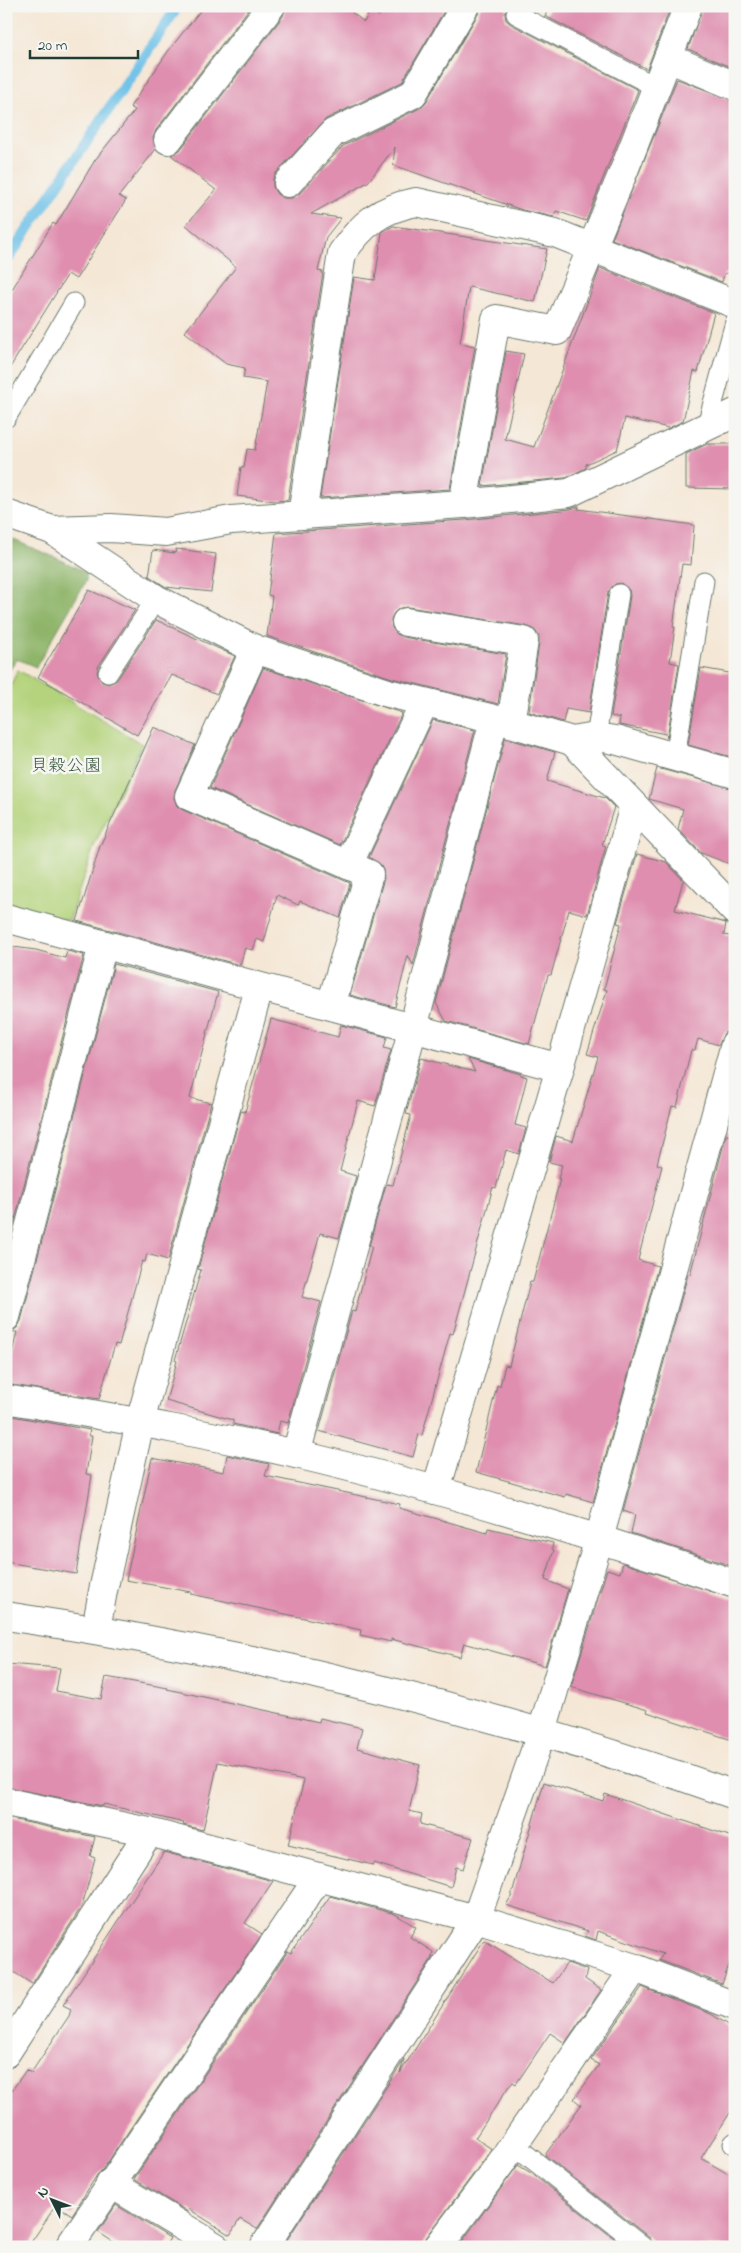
<svg xmlns="http://www.w3.org/2000/svg" width="741" height="2253" viewBox="0 0 741 2253" font-family="'Indie Flower','Klee One',sans-serif">
  <style>
    .green { fill: #b4d37b; stroke: #6a8858 }
    .forest { fill: #8fb56b; stroke: #577950 }
    .lines { fill: none; stroke-linecap: round; stroke-linejoin: round }
    .stream { stroke: #6ac0e7; stroke-width: 11 }
    .building { fill: #df8eaf }
    .service-casing { stroke: #6a786c; stroke-width: 21 }
    .minor-casing { stroke: #6a786c; stroke-width: 30 }
    .tertiary-casing { stroke: #6a786c; stroke-width: 30 }
    .service { stroke: #fff; stroke-width: 19 }
    .minor { stroke: #fff; stroke-width: 28 }
    .tertiary { stroke: #fff; stroke-width: 28 }
    .labels { text-anchor: middle; dominant-baseline: central; stroke-width: 5; stroke-linejoin: round; paint-order: stroke }
    .park-label { font-size: 18px; fill: #3d5b42; stroke: #f6f6f2 }
  </style>
  <rect width="100%" height="100%" fill="#f6f6f2"/>
  <filter id="ink" filterUnits="userSpaceOnUse"><feTurbulence type="fractalNoise" baseFrequency=".02" numOctaves="2"/><feDisplacementMap in="SourceGraphic" scale="10" xChannelSelector="R" yChannelSelector="G"/><feConvolveMatrix kernelMatrix="1 2 1 2 8 2 1 2 1" color-interpolation-filters="sRGB"/></filter>
  <filter id="wash" filterUnits="userSpaceOnUse"><feTurbulence type="fractalNoise" baseFrequency=".0096" numOctaves="4" result="noise"/><feDisplacementMap in="SourceGraphic" scale="20" xChannelSelector="R" yChannelSelector="G"/><feGaussianBlur stdDeviation="1.12" result="paint"/><feColorMatrix in="noise" values="0 0 0 0 0 0 0 0 0 0 0 0 0 0 0 0 0 1.4 0 .05"/><feComposite in="paint" operator="in"/></filter>
  <g filter="url(#wash)">
    <rect width="100%" height="100%" fill="#f5e7d5"/>
    <!-- green -->
    <polygon class="green" points="18,670 142,744 94,846 69,921 6,904 6,694"/>
    <!-- forest -->
    <path class="forest" d="M6 536C33 550 60 557 86 573V581L36 667 17 659 6 675Z"/>
    <g class="lines">
      <!-- stream -->
      <polyline class="stream" points="6,262 178,6"/>
    </g>
    <g id="blocks">
      <!-- building -->
      <g class="building">
        <polygon points="204,6 251,6 156,130 153,138 156,149 119,196 126,200 76,279 68,274 6,374 6,299 53,223 56,225 95,160 135,110 130,107 169,50"/>
        <polygon points="286,6 344,6 364,22 370,11 379,16 385,6 447,6 402,82 326,119 276,173 273,179 273,187 277,194 284,198 292,198 300,193 343,146 420,108 426,102 478,14 481,6 505,6 507,7 505,14 506,20 511,24 638,90 586,221 556,211 554,217 522,210 393,165 395,147 368,182 311,214 341,218 326,237 318,271 323,272 288,500 275,501 237,496 241,467 244,468 247,449 255,450 267,382 243,378 245,368 226,364 185,332 236,267 186,225 216,190 171,155 180,150 283,16"/>
        <polygon points="550,6 671,6 647,69 545,16"/>
        <polygon points="703,6 735,6 735,69 688,49"/>
        <polygon points="677,79 735,101 735,262 731,272 724,274 722,282 612,239"/>
        <polygon points="393,226 547,249 535,302 469,287 460,343 475,346 450,489 320,498 354,277 375,280 382,232"/>
        <polygon points="600,268 714,313 698,372 694,371 683,421 669,428 625,418 617,450 586,464 586,468 565,478 482,486 506,351 524,354 505,439 534,447"/>
        <polygon points="707,444 735,444 735,489 686,488 686,454"/>
        <polygon points="579,506 578,509 694,525 691,565 682,564 673,627 675,627 670,662 679,664 667,738 666,734 619,725 620,718 611,716 630,596 629,590 621,583 615,584 608,592 589,713 566,709 563,722 529,712 539,643 539,636 534,629 526,626 408,607 400,608 394,613 391,619 392,628 397,634 403,637 506,654 498,704 392,678 267,636 272,596 268,595 276,533 465,520 571,509"/>
        <polygon points="176,549 216,554 211,592 166,587 149,576 153,550 175,553"/>
        <polygon points="89,590 135,610 98,667 97,673 102,682 108,684 117,680 156,620 235,656 217,694 172,675 137,735 38,677"/>
        <polygon points="263,668 402,713 340,845 210,788"/>
        <polygon points="701,668 735,674 735,758 688,745"/>
        <polygon points="433,720 475,730 413,965 408,955 395,1007 350,995 384,878 381,865 369,857"/>
        <polygon points="154,727 195,745 175,790 174,798 177,806 183,810 350,883 340,918 300,901 298,905 277,895 264,942 257,939 253,950 245,948 240,965 77,921 100,846"/>
        <polygon points="505,738 555,752 547,781 605,798 614,807 602,845 606,846 587,915 569,910 551,975 548,975 529,1044 446,1021 436,1003"/>
        <polygon points="657,768 735,789 735,866 701,853 678,829 683,809 649,799"/>
        <polygon points="637,854 666,862 683,880 675,910 726,923 724,935 735,937 735,1029 724,1033 719,1045 698,1039 695,1050 691,1050 677,1107 672,1106 657,1164 662,1166 638,1260 658,1266 593,1502 566,1494 565,1497 476,1472 497,1385 500,1386 505,1365 509,1366 530,1282 533,1282 560,1179 558,1179 562,1165 549,1162 556,1136 573,1141 598,1057 587,1054 607,990 604,989 621,924 617,923"/>
        <polygon points="6,946 36,950 65,958 67,951 84,955 6,1254"/>
        <polygon points="114,964 218,992 190,1098 211,1103 168,1260 147,1254 145,1262 142,1261 119,1345 115,1344 99,1399 6,1384 6,1378 17,1332 11,1332 17,1328 21,1321"/>
        <polygon points="271,1019 338,1037 341,1025 387,1037 384,1048 391,1050 375,1106 358,1101 340,1171 356,1176 339,1238 320,1233 302,1297 321,1302 288,1423 280,1421 277,1434 233,1424 233,1420 166,1401 177,1361 175,1360 201,1270 198,1269 241,1111 245,1112"/>
        <polygon points="421,1058 475,1072 468,1059 521,1074 521,1075 527,1077 515,1125 526,1128 519,1154 506,1150 496,1188 493,1187 453,1334 450,1333 422,1435 419,1434 413,1457 319,1431 352,1311 355,1312 372,1246 369,1246 386,1184 393,1185 411,1115 406,1114"/>
        <polygon points="726,1135 735,1136 735,1567 631,1533 635,1515 623,1511 688,1274 690,1275"/>
        <polygon points="6,1415 90,1430 88,1436 92,1436 86,1474 92,1475 76,1574 6,1562"/>
        <polygon points="227,1455 269,1464 265,1476 400,1504 399,1508 487,1533 488,1528 553,1543 552,1549 554,1550 545,1580 568,1589 545,1666 464,1643 460,1657 391,1639 391,1642 360,1635 361,1630 191,1594 191,1592 126,1580 152,1458 224,1472"/>
        <polygon points="623,1563 735,1599 735,1741 647,1712 648,1710 571,1687 607,1569 620,1573"/>
        <polygon points="6,1664 60,1668 56,1691 101,1699 106,1677 168,1688 167,1689 319,1722 320,1718 362,1728 357,1748 420,1765 409,1811 422,1814 420,1824 473,1838 463,1869 456,1867 451,1887 374,1863 373,1865 288,1845 304,1780 218,1762 203,1830 183,1825 184,1823 104,1804 103,1806 6,1787"/>
        <polygon points="544,1782 603,1801 605,1794 735,1838 735,1948 722,1984 659,1960 663,1954 598,1931 596,1940 585,1936 588,1931 506,1905 511,1897"/>
        <polygon points="6,1818 95,1837 90,1856 95,1858 82,1906 32,1984 6,1967"/>
        <polygon points="164,1852 273,1881 245,1923 262,1934 103,2169 97,2175 72,2215 56,2205 28,2247 6,2247 6,2099 26,2070 31,2073 69,2016 71,2009 63,2005"/>
        <polygon points="330,1896 395,1914 416,1927 410,1937 433,1952 431,1960 257,2229 240,2219 230,2235 189,2209 188,2212 134,2179 288,1951 291,1953"/>
        <polygon points="484,1940 553,1983 567,1963 587,1970 585,1979 601,1990 565,2043 550,2033 516,2084 513,2082 507,2089 475,2138 492,2149 426,2238 423,2247 283,2246 404,2060 400,2073"/>
        <polygon points="642,1987 711,2014 735,2029 735,2105 701,2158 735,2178 735,2247 654,2247 650,2238 545,2155 581,2105 574,2099 599,2065 591,2060"/>
        <polygon points="518,2165 531,2173 625,2247 458,2247"/>
        <polygon points="116,2205 170,2238 165,2247 121,2247 98,2232"/>
      </g>
    </g>
  </g>
  <g filter="url(#ink)">
    <use href="#blocks" fill-opacity="0" stroke="#6a786c" stroke-width="1"/>
    <g class="lines">
      <!-- service casing -->
      <g class="service-casing">
        <g id="service">
          <polyline points="516,14 656,87"/>
          <polyline points="6,418 74,303"/>
          <polyline points="707,425 735,322"/>
          <polyline points="108,673 156,599"/>
          <polyline points="596,737 619,594"/>
          <polyline points="675,756 704,581"/>
          <polyline points="513,2144 643,2247"/>
          <polyline points="733,2144 735,2142"/>
        </g>
      </g>
      <!-- minor casing -->
      <g class="minor-casing">
        <g id="minor">
          <polyline points="668,58 735,86"/>
          <polyline points="168,140 271,6"/>
          <polyline points="288,183 333,133 413,94 465,6"/>
          <polyline points="463,504 496,319 557,331 625,168 688,6"/>
          <polyline points="6,514 52,530 156,599 255,649 388,693 511,723 572,741 596,737 615,740 735,774"/>
          <path d="M302 515 342 253C362 224 380 209 416 202L555 233 735 304"/>
          <polyline points="52,530 111,528 166,532 231,520 463,504 569,493 735,413"/>
          <polyline points="406,622 524,641 511,723"/>
          <polyline points="255,649 189,796 369,874 331,1005"/>
          <polyline points="572,741 735,911"/>
          <polyline points="348,865 424,703"/>
          <polyline points="6,918 560,1068"/>
          <polyline points="6,1317 103,945"/>
          <path d="M6 1399C103 1416 200 1432 296 1454 445 1489 591 1535 735 1584"/>
          <polyline points="296,1454 413,1028 494,720"/>
          <polyline points="436,1490 560,1068 634,806"/>
          <polyline points="96,1629 103,1591 140,1422 259,988"/>
          <polyline points="6,1802 149,1832 476,1919 635,1968 735,2006"/>
          <polyline points="6,2053 149,1832"/>
          <polyline points="110,2183 216,2247"/>
          <polyline points="69,2247 319,1877"/>
          <polyline points="264,2247 476,1919 542,1731 599,1539 735,1044"/>
          <polyline points="438,2247 501,2163 635,1968"/>
        </g>
      </g>
      <!-- tertiary casing -->
      <g class="tertiary-casing">
        <path id="tertiary" d="M6 1616C256 1653 497 1711 735 1795"/>
      </g>
      <!-- service -->
      <use href="#service" class="service"/>
      <!-- minor -->
      <use href="#minor" class="minor"/>
      <!-- tertiary -->
      <use href="#tertiary" class="tertiary"/>
    </g>
  </g>
  <g class="labels">
    <!-- park labels -->
    <g class="park-label">
      <text x="66" y="767">貝穀公園</text>
    </g>
  </g>
  <!-- margin -->
  <rect width="741" height="2253" fill="none" stroke="#f6f6f2" stroke-width="25"/>
  <!-- north arrow -->
  <g transform="translate(52 2200) rotate(312)" stroke="#f6f6f2" stroke-width="4" paint-order="stroke">
  <path d="M0-4L9 19L0 12L-9 19Z" fill="#1f3d34"/>
  <text y="-8" font-size="14" font-weight="bold" text-anchor="middle" fill="#1f3d34">N</text>
  </g>
  <!-- scale -->
  <path d="M30 50v8h108v-8" fill="none" stroke="#1f3d34" stroke-width="2.5"/>
  <text x="38" y="50" font-size="15" fill="#1f3d34" stroke="#f6f6f2" stroke-width="4" paint-order="stroke">20 m</text>
</svg>
